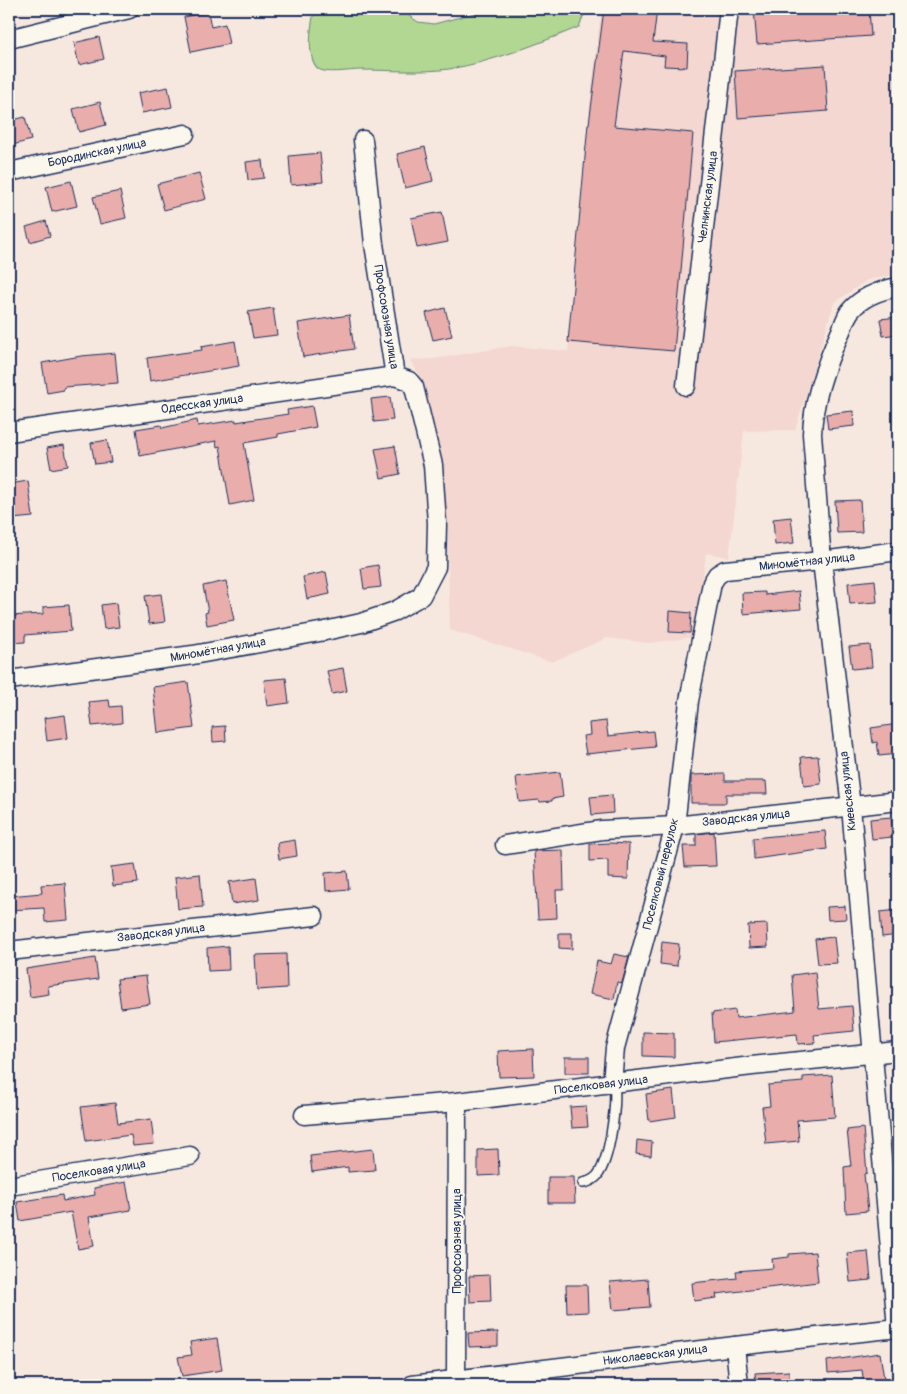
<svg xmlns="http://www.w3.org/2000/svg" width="907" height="1394" viewBox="0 0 907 1394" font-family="Pangolin,sans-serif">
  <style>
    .built { fill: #f3d7d0 }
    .green { fill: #b1d792; stroke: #668378 }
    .building { fill: #e9aeac; stroke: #1b2f5e }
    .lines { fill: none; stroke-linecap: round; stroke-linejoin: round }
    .service-casing { stroke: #1b2f5e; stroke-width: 12 }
    .minor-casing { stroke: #1b2f5e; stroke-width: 21 }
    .service { stroke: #fbf7ec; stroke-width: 9 }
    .minor { stroke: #fbf7ec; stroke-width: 18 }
    .labels { text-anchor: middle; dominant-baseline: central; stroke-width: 4; stroke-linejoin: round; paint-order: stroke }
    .street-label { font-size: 12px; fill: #1b2f5e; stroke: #fbf7ec }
  </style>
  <rect width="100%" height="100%" fill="#f7e8df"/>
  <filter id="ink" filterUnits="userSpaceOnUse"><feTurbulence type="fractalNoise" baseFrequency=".02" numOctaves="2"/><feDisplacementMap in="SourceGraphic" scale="10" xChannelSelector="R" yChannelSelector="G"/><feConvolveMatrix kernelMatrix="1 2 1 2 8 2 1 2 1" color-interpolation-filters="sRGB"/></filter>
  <g filter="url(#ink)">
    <!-- built -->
    <polygon class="built" points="601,9 898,9 898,274 867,280 834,303 795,430 744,431 729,557 706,553 695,637 649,643 607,638 552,662 450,630 447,523 442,465 420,377 410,360 434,359 511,346 568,351 588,124"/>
    <!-- green -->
    <path class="green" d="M315 9H406L408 15 418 22 434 24 490 9H586L579 27C537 44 493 62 449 69 420 73 390 70 361 70 350 70 324 75 317 68 306 56 311 22 315 9Z"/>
    <!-- building -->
    <g class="building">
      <polygon points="604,9 657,9 653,42 688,44 687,67 664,66 665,56 624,51 614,126 693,133 674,351 568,342 588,124 589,124"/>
      <polygon points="754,9 869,9 871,36 757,44"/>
      <polygon points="208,12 211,27 225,24 229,44 191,52 184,17"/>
      <polygon points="99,37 104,59 79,65 74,43"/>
      <polygon points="825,65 828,111 738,118 735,71"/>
      <polygon points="168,87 172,107 142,113 138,93"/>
      <polygon points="100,102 106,125 79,132 73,109"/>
      <polygon points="25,117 31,140 9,146 9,121"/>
      <polygon points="425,147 433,181 405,188 397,154"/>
      <polygon points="320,153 323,182 291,185 289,156"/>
      <polygon points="262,160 264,178 248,180 246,162"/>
      <polygon points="199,173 206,199 164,210 157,184"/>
      <polygon points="71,181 77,206 52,212 46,187"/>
      <polygon points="120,191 126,218 100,224 93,197"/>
      <polygon points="442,212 448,242 417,248 411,218"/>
      <polygon points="46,221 50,236 30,242 26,227"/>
      <polygon points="273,308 277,335 253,338 248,312"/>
      <polygon points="445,308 452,336 433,340 426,313"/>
      <polygon points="349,315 354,349 303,357 298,323"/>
      <polygon points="898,317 898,334 883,336 880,319"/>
      <polygon points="235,341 239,366 150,381 147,358 202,350 201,347"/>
      <polygon points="115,353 118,383 64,387 64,390 47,393 42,363 81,356"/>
      <polygon points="390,397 393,420 374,422 371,399"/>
      <polygon points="312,406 316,427 278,434 278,437 244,443 254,500 230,505 220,446 217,447 216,441 140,456 136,429 161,425 162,428 197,420 198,426 236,420 236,422 288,414 287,410"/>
      <polygon points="853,411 854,426 828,429 826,414"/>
      <polygon points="107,440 111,462 95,464 91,443"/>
      <polygon points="64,445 68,466 51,469 47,448"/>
      <polygon points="395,446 400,474 381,478 375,449"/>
      <polygon points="28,481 33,517 12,519 9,484"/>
      <polygon points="860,500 862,532 837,533 835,501"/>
      <polygon points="791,517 794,543 775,545 773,519"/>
      <polygon points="378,565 381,587 364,589 361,568"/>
      <polygon points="326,572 330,594 307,599 303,577"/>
      <polygon points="875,580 877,602 850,604 848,583"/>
      <polygon points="226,581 234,620 207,625 205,613 208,612 203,586"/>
      <polygon points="799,591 801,609 743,614 742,593 765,592 765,595"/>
      <polygon points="161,594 165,622 149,624 145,596"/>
      <polygon points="116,603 119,627 104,629 101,605"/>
      <polygon points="69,605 71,631 25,635 25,642 9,643 9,616 43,614 43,607"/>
      <polygon points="670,611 691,613 690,633 669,632"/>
      <polygon points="870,645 872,667 852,669 849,647"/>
      <polygon points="343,668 347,691 332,694 327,671"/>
      <polygon points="286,678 289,703 267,706 264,680"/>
      <polygon points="188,682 194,728 158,733 153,687"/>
      <polygon points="109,700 110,707 121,706 122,723 92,726 89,702"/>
      <polygon points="65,715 68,738 47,741 44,718"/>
      <polygon points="606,721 608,736 653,731 655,747 586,754 583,736 590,735 589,723"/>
      <polygon points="898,724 898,754 879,756 877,742 873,743 871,728"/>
      <polygon points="225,726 226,741 213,742 212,727"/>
      <polygon points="818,756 821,784 804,786 801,757"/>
      <polygon points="560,772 563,797 552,799 552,801 540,802 539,800 519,802 516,777"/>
      <polygon points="725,774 725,781 766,781 767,794 726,794 726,803 691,803 691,775"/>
      <polygon points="612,795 613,813 592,815 590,797"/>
      <polygon points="891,817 893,837 872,839 870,819"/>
      <polygon points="825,831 827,849 754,859 753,838"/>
      <polygon points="714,832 716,866 685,867 683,846 696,846 696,834"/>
      <polygon points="295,840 297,856 279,859 277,843"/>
      <polygon points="610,843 629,844 628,879 608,878 608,860 590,861 590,844"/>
      <polygon points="563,850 564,890 556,890 557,918 538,919 534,851"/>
      <polygon points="135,864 138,883 113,886 111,867"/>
      <polygon points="347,871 349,889 326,891 325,873"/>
      <polygon points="200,874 203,907 178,909 175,877"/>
      <polygon points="256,878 259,900 232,904 229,882"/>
      <polygon points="65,883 68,920 45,922 44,908 9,910 9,896 42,893 41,885"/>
      <polygon points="845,906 846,919 828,920 827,907"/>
      <polygon points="898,910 898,935 882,937 880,912"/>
      <polygon points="767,924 768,947 749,948 748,925"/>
      <polygon points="559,933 572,933 572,949 559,948"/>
      <polygon points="834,937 837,963 818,964 815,939"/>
      <polygon points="662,942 679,944 677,966 660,964"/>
      <polygon points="228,946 229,970 208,971 207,948"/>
      <polygon points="286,954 287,988 257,990 255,955"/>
      <polygon points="614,954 629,957 622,983 617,982 614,999 590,994 597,961 611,964"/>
      <polygon points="95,958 98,979 48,986 49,994 30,997 26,969"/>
      <polygon points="815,972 819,1009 852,1006 854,1031 814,1035 815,1043 798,1044 797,1034 714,1042 712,1013 735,1010 736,1018 795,1011 792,975"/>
      <polygon points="146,976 150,1004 121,1008 117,979"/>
      <polygon points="643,1032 674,1033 674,1057 643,1056"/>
      <polygon points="533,1049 534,1076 499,1077 498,1051"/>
      <rect x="565" y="1057" width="24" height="16"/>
      <polygon points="832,1075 835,1117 797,1120 799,1141 766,1144 762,1107 770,1106 768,1085 803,1082 803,1077"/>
      <polygon points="673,1090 676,1117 649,1121 646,1094"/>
      <polygon points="115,1103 118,1123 151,1119 154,1144 133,1146 131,1135 86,1141 81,1107"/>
      <polygon points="586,1106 588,1127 572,1128 570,1107"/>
      <polygon points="863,1128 867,1173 864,1174 868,1211 846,1213 844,1167 851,1166 847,1130"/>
      <polygon points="637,1140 652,1142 651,1156 636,1154"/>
      <polygon points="373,1149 375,1170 348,1172 348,1167 312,1172 310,1156"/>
      <polygon points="498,1149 499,1175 478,1176 478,1150"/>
      <polygon points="548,1177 574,1177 575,1203 548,1203"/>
      <polygon points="126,1182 131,1210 89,1217 94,1246 78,1249 71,1212 20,1221 17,1202 62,1195 63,1201 95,1195 94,1188"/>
      <polygon points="868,1251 871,1280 850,1282 847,1253"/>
      <polygon points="815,1252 818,1282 716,1294 717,1298 694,1301 692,1283 737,1278 736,1271 773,1268 772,1259 789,1257 789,1254"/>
      <polygon points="490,1275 491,1301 470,1302 469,1276"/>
      <polygon points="648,1279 650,1307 613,1310 610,1282"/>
      <polygon points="566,1285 587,1285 588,1312 567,1313"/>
      <polygon points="498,1332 498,1346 469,1347 468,1333"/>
      <polygon points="217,1338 222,1370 182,1376 178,1357 192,1355 190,1342"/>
      <polygon points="880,1353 885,1385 864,1385 862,1370 828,1373 827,1361"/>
      <polygon points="789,1371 789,1385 756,1385 755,1373"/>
    </g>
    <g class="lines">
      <!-- service casing -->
      <g class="service-casing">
        <path id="service" d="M583 1183C589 1182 593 1180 597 1176 610 1160 617 1104 614 1083"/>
      </g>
      <!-- minor casing -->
      <g class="minor-casing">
        <g id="minor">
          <polyline points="9,39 129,9"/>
          <polyline points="9,172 185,134"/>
          <polyline points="686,386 729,9"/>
          <polyline points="9,432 395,376"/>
          <polyline points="9,680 193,655 325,631 361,623 395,611 421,596 436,567 437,523 433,465 414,387 409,381 395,376 374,244 363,140"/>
          <polyline points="505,845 602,830 675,826 898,801"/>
          <polyline points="9,951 314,916"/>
          <polyline points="614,1083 613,1071 615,1048 675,826 689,701 712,583 717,575 725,570 822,561 898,551"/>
          <polyline points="304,1115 457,1102 752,1066 898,1051"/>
          <polyline points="9,1186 190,1156"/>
          <path d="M897 1328 851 807 822 561 812 434C813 398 826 363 841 331 844 324 846 316 851 310 863 296 881 290 898 287"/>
          <polyline points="735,1346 739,1385"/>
          <polyline points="456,1379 457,1102"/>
          <polyline points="412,1385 735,1346 898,1328"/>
        </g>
      </g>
      <!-- service -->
      <use href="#service" class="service"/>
      <!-- minor -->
      <use href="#minor" class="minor"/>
    </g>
  </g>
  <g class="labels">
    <!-- street labels -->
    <g class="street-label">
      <text transform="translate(97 153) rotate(-12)">Бородинская улица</text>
      <text transform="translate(708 197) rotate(-83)">Челнинская улица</text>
      <text transform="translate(386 317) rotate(81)">Профсоюзная улица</text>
      <text transform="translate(202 404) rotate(-8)">Одесская улица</text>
      <text transform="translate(807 562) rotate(-6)">Миномётная улица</text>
      <text transform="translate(218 650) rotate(-10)">Миномётная улица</text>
      <text transform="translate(848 791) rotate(-96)">Киевская улица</text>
      <text transform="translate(746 818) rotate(-6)">Заводская улица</text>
      <text transform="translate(661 874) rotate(-76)">Поселковый переулок</text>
      <text transform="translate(161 933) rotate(-7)">Заводская улица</text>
      <text transform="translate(601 1085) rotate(-7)">Поселковая улица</text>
      <text transform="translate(99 1171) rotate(-9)">Поселковая улица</text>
      <text transform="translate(457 1241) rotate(-90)">Профсоюзная улица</text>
      <text transform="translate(655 1355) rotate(-7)">Николаевская улица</text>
    </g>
  </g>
  <!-- margin -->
  <rect width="907" height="1394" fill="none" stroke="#fbf7ec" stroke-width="30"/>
  <rect x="15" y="15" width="877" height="1364" fill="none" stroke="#1b2f5e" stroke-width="2" filter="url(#ink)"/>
</svg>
